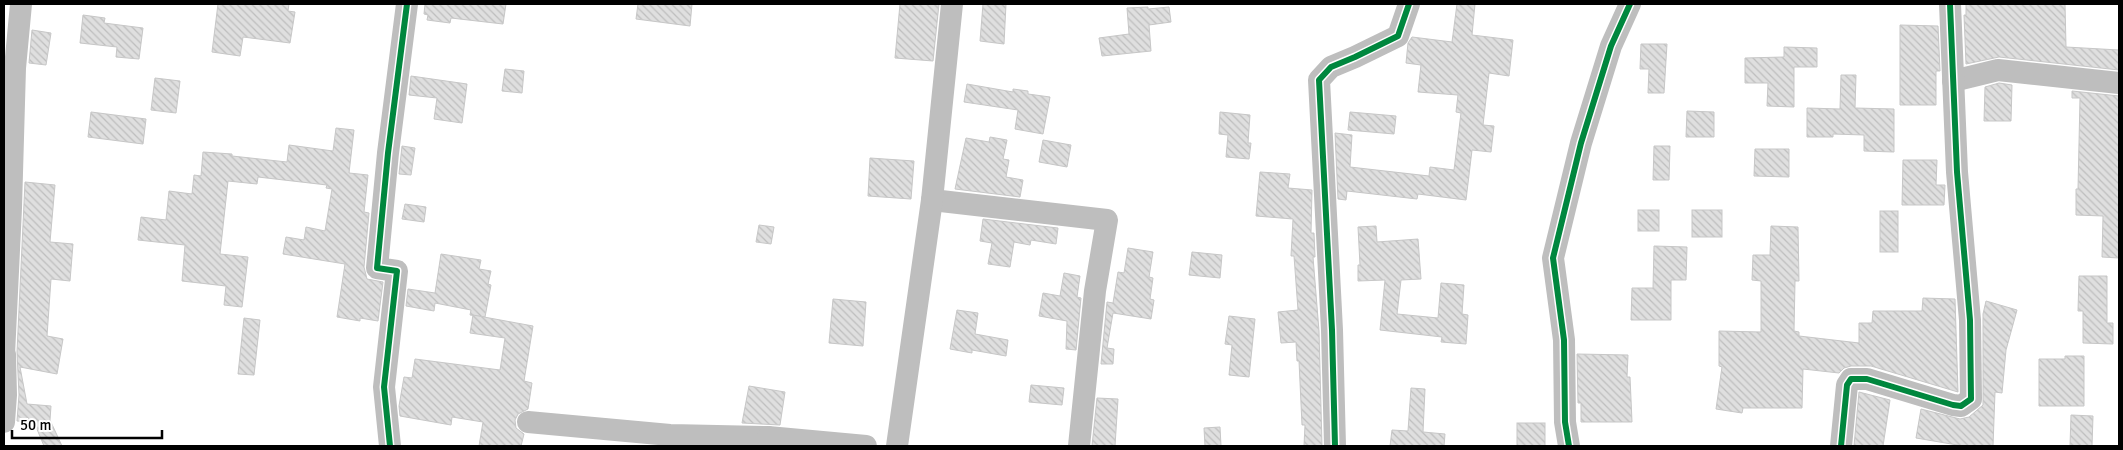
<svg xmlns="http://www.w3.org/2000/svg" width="2123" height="450" viewBox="0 0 2123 450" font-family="Signika,sans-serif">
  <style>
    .building { fill: url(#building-back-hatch); stroke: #c7c7c7 }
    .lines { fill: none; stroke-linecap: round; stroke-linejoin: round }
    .minor { stroke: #bebebe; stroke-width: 22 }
    .cycleway-casing { stroke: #fff; stroke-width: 9 }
    .cycleway { stroke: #00873e; stroke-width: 6 }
  </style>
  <defs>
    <pattern id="building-back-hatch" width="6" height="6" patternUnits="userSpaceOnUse" patternTransform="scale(1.25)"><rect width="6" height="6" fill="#dfdfdf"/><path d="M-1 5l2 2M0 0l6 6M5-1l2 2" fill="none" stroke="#bebebe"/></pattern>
  </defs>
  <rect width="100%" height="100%" fill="#fff"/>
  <!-- building -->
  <g class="building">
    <polygon points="218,4 289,4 288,11 295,12 290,43 243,37 240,56 212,52"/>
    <polygon points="425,4 506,4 503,24 451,18 450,23 427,20 428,15 424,14"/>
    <polygon points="638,4 692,4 690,26 636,19"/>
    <polygon points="900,4 939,4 933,61 895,58"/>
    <polygon points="983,4 1006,4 1004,44 980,41"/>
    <polygon points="1457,4 1475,4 1472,35 1513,40 1509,76 1489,73 1483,125 1494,126 1491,152 1472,150 1466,200 1418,194 1417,199 1347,191 1346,200 1338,199 1335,133 1352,135 1350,167 1429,176 1430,167 1454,170 1461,113 1456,112 1458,95 1418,92 1421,65 1406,63 1408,43 1412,37 1452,42"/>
    <polygon points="1966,4 2065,4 2066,47 2119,50 2119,70 1999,57 1966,64 1964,15 1966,15"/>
    <polygon points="1148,7 1148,9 1169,7 1171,22 1149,25 1151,51 1102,56 1099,38 1129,34 1127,8"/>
    <polygon points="83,15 105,18 104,23 143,28 139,59 116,57 117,47 80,43"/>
    <polygon points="1900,25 1938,26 1940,71 1936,71 1936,105 1900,105"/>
    <polygon points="32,30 51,33 46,65 29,63"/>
    <polygon points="1641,44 1667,44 1664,93 1648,93 1649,69 1640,69"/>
    <polygon points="1784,47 1817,48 1817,67 1794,67 1794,107 1767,106 1768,83 1745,83 1745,58 1784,57"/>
    <polygon points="505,69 524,71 522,93 502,91"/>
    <polygon points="1841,75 1856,75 1855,108 1894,109 1894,152 1864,151 1864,135 1833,134 1833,137 1807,137 1807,108 1840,109"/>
    <polygon points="411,76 467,84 462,123 434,119 437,98 409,95"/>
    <polygon points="155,78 180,81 176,113 151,110"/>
    <polygon points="1999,83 2012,85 2011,121 1984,121 1985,87"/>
    <polygon points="967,84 1013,92 1013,89 1028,91 1028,94 1050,97 1043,134 1015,129 1018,110 964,102"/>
    <polygon points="2072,91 2119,96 2119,258 2102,257 2103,216 2076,215 2076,189 2078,189 2080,98 2072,98"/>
    <polygon points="1687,111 1714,112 1714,137 1686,137"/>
    <polygon points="91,112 146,119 143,144 88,137"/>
    <polygon points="1220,112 1250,115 1248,143 1251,143 1249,159 1226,157 1228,135 1219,134"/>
    <polygon points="1350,112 1396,116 1394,134 1348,130"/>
    <polygon points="336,128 354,130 349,173 368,175 364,212 369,213 364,267 367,279 383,282 378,321 360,318 360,321 337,317 345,264 283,254 286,237 304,240 306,227 325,231 332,189 326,188 327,185 258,177 257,184 228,181 220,254 248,257 242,307 224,305 226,286 182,281 185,245 138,240 141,217 166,220 169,191 192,194 194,175 201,176 203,152 232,154 232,156 287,162 289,145 333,151"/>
    <polygon points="990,137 1007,140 1003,159 1009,160 1006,177 1023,180 1020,197 955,189 966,138 989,142"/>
    <polygon points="1043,140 1071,145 1067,167 1039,162"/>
    <polygon points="402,146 415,148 411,175 399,174"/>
    <polygon points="1654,146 1670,146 1669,180 1653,180"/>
    <polygon points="1755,149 1789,149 1789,177 1754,176"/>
    <polygon points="870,158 914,161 911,199 868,196"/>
    <polygon points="1903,160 1937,160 1936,185 1945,185 1944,205 1902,205"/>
    <polygon points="1260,172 1290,174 1288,188 1312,190 1311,233 1314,233 1315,257 1313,257 1319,331 1322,446 1304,446 1305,425 1302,425 1299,361 1297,361 1296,342 1281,343 1278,312 1298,310 1294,256 1291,256 1293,219 1256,216"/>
    <polygon points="25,182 55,185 50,242 73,244 70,281 51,279 47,336 63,339 57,374 20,367 27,404 51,406 50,420 62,446 44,446 34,422 17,421 19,395 17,352"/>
    <polygon points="405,204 426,207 424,222 402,219"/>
    <rect x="1638" y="210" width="21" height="21"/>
    <rect x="1692" y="210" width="30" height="27"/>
    <rect x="1880" y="211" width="18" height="41"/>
    <polygon points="983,219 1058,228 1056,244 1031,240 1030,245 1014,242 1010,267 988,264 992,243 980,241"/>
    <polygon points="759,225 774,227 771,244 756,242"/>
    <polygon points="1376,226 1377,242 1418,239 1421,279 1401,280 1397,314 1438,318 1441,283 1464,285 1462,314 1468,315 1466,344 1441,342 1442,337 1380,330 1385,280 1358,281 1358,265 1360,265 1358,227"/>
    <polygon points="1771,226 1798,227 1799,281 1795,281 1794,331 1799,332 1799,336 1859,343 1859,323 1872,323 1873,311 1922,311 1923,298 1955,299 1958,392 1871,366 1851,366 1844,368 1839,373 1803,369 1802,408 1743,408 1742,413 1716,409 1722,367 1719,366 1719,331 1761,332 1761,281 1752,280 1753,255 1770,255"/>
    <polygon points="1654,246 1687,247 1686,280 1671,280 1671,320 1631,320 1632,288 1653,288"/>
    <polygon points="1128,248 1153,252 1149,277 1153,278 1150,299 1154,300 1151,319 1113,313 1107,348 1114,349 1113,364 1101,364 1107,302 1113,303 1118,272 1124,273"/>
    <polygon points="1192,252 1222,255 1220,278 1189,275"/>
    <polygon points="441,254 481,260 479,269 491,271 488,284 491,285 485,317 470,315 471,310 435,303 434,311 406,306 408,289 435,293"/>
    <polygon points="1064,273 1080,276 1077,297 1081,298 1076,350 1066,349 1067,321 1039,316 1043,293 1060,296"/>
    <polygon points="2079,276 2107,276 2107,323 2113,323 2113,344 2083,343 2083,311 2078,311"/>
    <polygon points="833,299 866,302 863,346 829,343"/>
    <polygon points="1986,301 2017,310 2006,350 2002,393 1995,392 1993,446 1963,446 1916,438 1921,409 1960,419 1969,417 1983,405 1983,314"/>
    <polygon points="957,310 978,313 975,334 1008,340 1006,356 972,350 972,353 950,349"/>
    <polygon points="473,315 533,326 524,381 532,383 528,409 518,414 515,420 516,428 524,434 521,446 479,446 483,422 452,417 451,425 400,416 399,406 404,377 412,378 415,359 500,370 505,338 470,333"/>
    <polygon points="1229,316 1255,319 1249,377 1229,375 1232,345 1225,344"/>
    <polygon points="244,318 260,320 254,375 238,374"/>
    <polygon points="1577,354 1628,355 1627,377 1630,377 1632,422 1581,422 1581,403 1578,403"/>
    <polygon points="2065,356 2084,356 2084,406 2039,406 2039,359 2065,359"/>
    <polygon points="1031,385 1064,388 1062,405 1029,402"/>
    <polygon points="749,386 785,392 780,425 742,423"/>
    <polygon points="1411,388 1425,389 1423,432 1445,434 1444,446 1390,446 1392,430 1408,431"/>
    <polygon points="1859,392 1890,400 1883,446 1854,446"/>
    <polygon points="1097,398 1118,399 1115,446 1092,446"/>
    <polygon points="2071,415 2093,416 2092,446 2070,446"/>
    <rect x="1517" y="423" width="28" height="23"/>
    <polygon points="1220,427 1221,446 1205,446 1204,428"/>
  </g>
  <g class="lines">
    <!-- minor -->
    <g class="minor">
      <polyline points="1953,81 1998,70 2119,83"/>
      <polyline points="932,200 1107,220 1095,291 1079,446"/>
      <polyline points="4,355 11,208 15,68 21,4"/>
      <polyline points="4,422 6,395 5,355"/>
      <polyline points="528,422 670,435 768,437"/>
      <polyline points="390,446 384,387 397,271 377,268 388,153 407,4"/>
      <polyline points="768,446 768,437 866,446"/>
      <polyline points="897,446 932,200 952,4"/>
      <polyline points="1335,446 1332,330 1319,80 1331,67 1355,57 1398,36 1409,4"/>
      <polyline points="1569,446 1565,422 1564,340 1553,258 1581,143 1611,46 1630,4"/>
      <polyline points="1841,446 1847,385 1851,379 1867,379 1953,405 1961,406 1971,399 1970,320 1957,172 1950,4"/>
    </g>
    <!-- cycleway casing -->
    <g class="cycleway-casing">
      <g id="cycleway">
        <polyline points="390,446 384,387 397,271 377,268 388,153 407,4"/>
        <polyline points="1335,446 1332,330 1319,80 1331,67 1355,57 1398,36 1409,4"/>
        <polyline points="1569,446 1565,422 1564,340 1553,258 1581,143 1611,46 1630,4"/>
        <polyline points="1841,446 1847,385 1851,379 1867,379 1953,405 1961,406 1971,399 1970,320 1957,172 1950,4"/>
      </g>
    </g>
    <!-- cycleway -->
    <use href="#cycleway" class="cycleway"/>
  </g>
  <!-- border -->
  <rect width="2123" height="450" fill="none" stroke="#000000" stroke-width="10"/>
  <!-- scale -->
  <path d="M12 430v8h150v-8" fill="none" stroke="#000000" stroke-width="2.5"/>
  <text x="20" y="430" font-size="15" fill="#000000" stroke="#ffffff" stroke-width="4" paint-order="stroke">50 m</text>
</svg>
